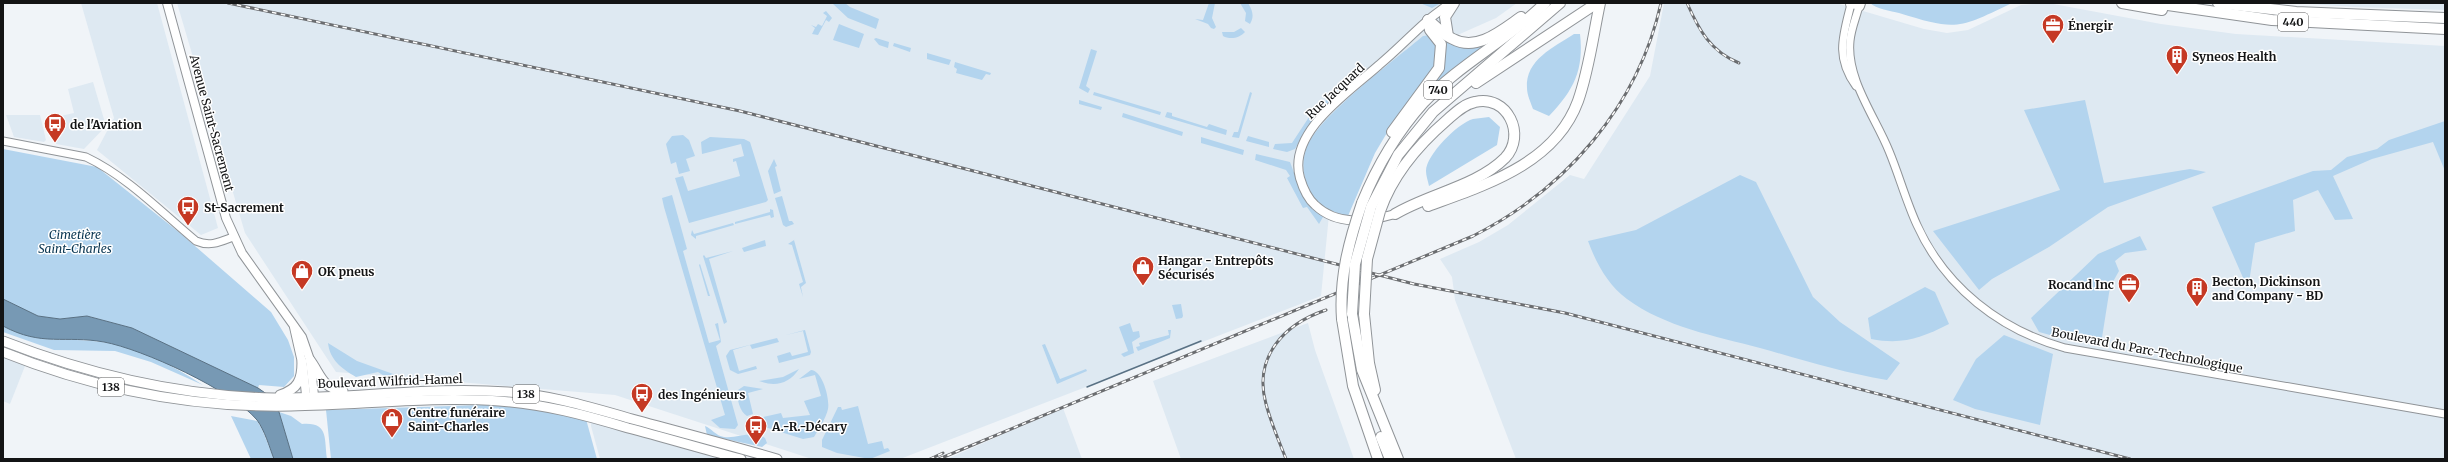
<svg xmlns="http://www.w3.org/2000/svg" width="2448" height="462" viewBox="0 0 2448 462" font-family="Merriweather,serif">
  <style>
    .built { fill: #dee9f2 }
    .green { fill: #b3d4ee }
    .water { fill: #7799b4; stroke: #597184 }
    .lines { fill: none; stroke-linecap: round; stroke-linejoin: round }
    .stream { stroke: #597184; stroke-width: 1.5 }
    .tertiary-casing { stroke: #909498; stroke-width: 9 }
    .secondary-casing { stroke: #909498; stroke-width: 10 }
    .primary-casing { stroke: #909498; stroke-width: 11 }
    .motorway-casing { stroke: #909498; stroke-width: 12 }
    .tertiary { stroke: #fff; stroke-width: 7 }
    .secondary { stroke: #fff; stroke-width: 8 }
    .primary { stroke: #fff; stroke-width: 9 }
    .motorway { stroke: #fff; stroke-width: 10 }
    .rail-casing { stroke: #6b6d70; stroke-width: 3 }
    .rail { stroke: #fff; stroke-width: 1.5; stroke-dasharray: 4.5; stroke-linecap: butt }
    .motorway-bridge-casing { stroke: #909498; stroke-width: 12; stroke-linecap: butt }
    .motorway-bridge { stroke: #fff; stroke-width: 10 }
    .labels { text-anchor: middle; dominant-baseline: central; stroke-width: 3; stroke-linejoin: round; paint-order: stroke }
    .shield { fill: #fff; stroke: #5a5a5b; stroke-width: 1 }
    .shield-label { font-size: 11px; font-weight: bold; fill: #131415 }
    .poi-label { font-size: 12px; font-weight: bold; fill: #131415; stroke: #fff; text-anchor: start }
    .street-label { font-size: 12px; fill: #131415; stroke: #fff }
    .park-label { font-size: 12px; font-style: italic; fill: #083551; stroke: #fff }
  </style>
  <rect width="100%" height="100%" fill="#f0f4f8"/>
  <!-- built -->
  <g class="built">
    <polygon points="81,3 157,3 218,228 201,235 97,150 114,118"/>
    <polygon points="177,3 1517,3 1496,18 1435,45 1353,168 1329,215 1321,296 900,459 812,459 615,395 336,372 245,233"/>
    <polygon points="1664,3 1836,3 1924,29 1947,33 1968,30 2021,5 2048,3 2161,24 2236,34 2445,46 2445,459 1516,459 1455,300 1452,277 1440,259 1479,242 1508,225 1570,175 1584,179 1650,76"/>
    <polygon points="2295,3 2445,3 2445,10 2355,7"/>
    <polygon points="93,82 106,126 84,149 56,144 47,119 74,113 68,89"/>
    <polygon points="6,115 40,115 46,140 44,142 14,137"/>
    <polygon points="1308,323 1315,350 1354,459 1181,459 1153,381"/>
    <polygon points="3,352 27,361 10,404 3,401"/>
    <polygon points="1063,408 1082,459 947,459"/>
    <polygon points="591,416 741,459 600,459 591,426"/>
  </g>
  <!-- green -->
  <g class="green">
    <polygon points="832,3 845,3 850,7 879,19 876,29 848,18"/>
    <polygon points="1209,3 1215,3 1212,18 1216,27 1214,29 1211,28 1208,24 1195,19 1203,20"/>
    <path d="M1240 3H1248C1252 10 1255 16 1250 24L1245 21 1246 13Z"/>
    <polygon points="1420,3 1441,3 1432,8"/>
    <path d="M1870 3H2012C1958 29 1957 31 1899 13 1891 11 1876 9 1870 3Z"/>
    <polygon points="826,11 832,18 829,22 826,20 818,35 812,34 815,28 811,25 816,27 818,24 822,26 827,16 823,13"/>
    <polygon points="839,24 864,34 859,48 833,40"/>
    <path d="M1241 28 1245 32C1240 38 1230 40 1223 36L1222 32H1234Z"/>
    <path d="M1574 34H1580C1584 70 1574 90 1549 116L1533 109C1531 103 1527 95 1527 88 1525 60 1554 47 1574 34Z"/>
    <path d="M1430 35 1437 49 1435 69 1394 121 1375 153 1348 216C1330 212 1313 204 1307 185 1303 173 1302 161 1306 149 1316 118 1396 59 1423 36Z"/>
    <path d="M1441 37 1491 40 1416 106C1432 83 1452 67 1441 37Z"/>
    <polygon points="876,38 889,42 888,48 879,45 874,39"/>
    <polygon points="894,43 911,48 910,52 893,46"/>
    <polygon points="1091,49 1097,51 1086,86 1090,89 1088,93 1079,88"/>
    <polygon points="927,53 951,60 949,65 927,59"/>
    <polygon points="955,62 991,73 990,75 986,74 982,80 956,73 957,69 954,67"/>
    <polygon points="1348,81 1350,85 1308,127 1295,149 1287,152 1273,149 1275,144 1292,143 1311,114"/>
    <polygon points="1094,92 1161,112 1160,115 1093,95"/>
    <polygon points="1250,92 1252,93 1239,138 1232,137 1234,132 1238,132"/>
    <polygon points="1079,100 1102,107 1101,110 1079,104"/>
    <polygon points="2085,100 2104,183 2190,169 2206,172 2108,207 2049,247 1992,279 1979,290 1933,231 2060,190 2024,110"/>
    <polygon points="1167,112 1172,113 1172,116 1207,127 1209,124 1227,130 1226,135 1165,117"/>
    <polygon points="1123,113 1183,132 1182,136 1122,117"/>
    <path d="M1489 117 1500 127 1497 145 1429 186C1428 181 1426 176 1426 171 1426 155 1458 123 1473 119 1478 118 1484 118 1489 117Z"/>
    <polygon points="2445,121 2445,171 2433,142 2372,159 2333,176 2353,219 2335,220 2318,190 2293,200 2295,231 2255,243 2248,289 2212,207 2313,171 2331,170 2347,157 2377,149 2389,140"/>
    <polygon points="683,135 689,140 695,156 686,159 690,171 679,174 676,162 671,164 666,144 672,136"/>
    <polygon points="1248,136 1269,142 1269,147 1246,141"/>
    <polygon points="710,137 744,139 750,142 768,200 766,202 689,223 675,178 683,176 688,191 740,176 736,161 733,162 733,159 744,156 741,144 702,154 701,142"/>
    <polygon points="1201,137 1244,150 1243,155 1201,143"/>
    <polygon points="3,149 97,167 180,233 271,312 288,340 294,357 294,376 284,387 259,385 258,388 132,328 88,316 60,319 38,316 3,299"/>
    <polygon points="1256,154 1290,162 1303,197 1323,217 1319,224 1307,207 1303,208 1287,178 1290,176 1286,170 1255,160"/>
    <polygon points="774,159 777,166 775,167 781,191 774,194 768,171"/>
    <path d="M1740 175 1756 182 1813 297 1840 322 1900 363 1887 380C1843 373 1803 360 1760 348 1715 336 1665 327 1627 299 1608 285 1596 263 1588 241L1636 230Z"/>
    <polygon points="672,195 687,249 683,251 709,343 720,340 715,324 718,323 721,342 716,346 738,425 735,429 720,428 711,420 725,415 664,207 662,198"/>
    <polygon points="782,196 789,221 792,221 794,224 786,227 783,225 775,198"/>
    <polygon points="770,209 773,210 774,217 771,218 770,215 735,224 735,222 770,212"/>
    <polygon points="733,223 734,225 696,236 696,239 691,235 692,230 694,234"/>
    <polygon points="2140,236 2147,250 2125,253 2115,261 2119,271 2110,287 2101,344 2072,341 2039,332 2031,318 2098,254"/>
    <polygon points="797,238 794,240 806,283 801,287 803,297 799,284 803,282 792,245 788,244"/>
    <polygon points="765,240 766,246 744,252 742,248"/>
    <polygon points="733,251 709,259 727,322 724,324 703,256 704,255 706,258"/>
    <polygon points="700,264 710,296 708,296 699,265"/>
    <path d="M1925 287 1935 292 1949 324C1921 338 1903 345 1871 339L1868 318Z"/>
    <polygon points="1181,304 1183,316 1182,318 1176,319 1172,305"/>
    <polygon points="1130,323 1133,332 1139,331 1140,337 1132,342 1134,353 1124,357 1121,354 1128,351 1119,327"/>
    <path d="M3 326C39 345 65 337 102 342 138 346 173 366 203 385L151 362 115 351 54 350 3 332Z"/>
    <polygon points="805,330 811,352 810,355 779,363 777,356 790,352 792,356 808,352 803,331 786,335"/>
    <polygon points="1168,330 1171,330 1170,338 1138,351 1136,347 1140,346 1139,343 1169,335"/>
    <polygon points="2004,335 2053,354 2040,425 1975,409 1953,400 1976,359"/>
    <polygon points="777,338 779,342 752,349 750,345 733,350 739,371 756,366 757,369 738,374 730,370 726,356 730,350"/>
    <path d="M328 343 357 361 421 384 389 379 378 372 356 377C341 368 330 360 328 343Z"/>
    <polygon points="1045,344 1060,379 1086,369 1087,371 1057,384 1042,345"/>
    <path d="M799 369C789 384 775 387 759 381L783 377Z"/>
    <path d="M811 370C822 370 830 398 828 409 826 418 819 429 814 437L803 439 768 428 747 425 745 421 781 413 783 418 810 415 804 401 821 396 815 375 799 379Z"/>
    <path d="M744 386 763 389 748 393 753 414 747 416C740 412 736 398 738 390Z"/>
    <polygon points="483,405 523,406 586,419 597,459 331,459 326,410"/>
    <polygon points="858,406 868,444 882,441 884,449 888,448 890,451 870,459 837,453 822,447 822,440 838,407 841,407 842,410"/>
    <path d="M279 412 291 416 302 424C329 422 324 438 327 459H293Z"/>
    <polygon points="231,416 257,421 262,429 274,459 251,459"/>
    <path d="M705 426C711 428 716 436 724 437 738 439 751 429 765 438L767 443 762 447 707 435Z"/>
  </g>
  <!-- water -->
  <path class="water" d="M3 299 38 316 60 319 87 316 132 328 258 388 271 397 279 412 293 459H274C269 446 265 431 257 420 232 390 142 349 104 342 65 335 42 347 3 326Z"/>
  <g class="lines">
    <!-- stream -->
    <polyline class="stream" points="1087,387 1201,341"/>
    <!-- tertiary casing -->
    <g class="tertiary-casing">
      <g id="tertiary">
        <path d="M1851 4C1843 36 1835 57 1856 86"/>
        <path d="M1854 5 1859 6C1856 18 1851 29 1850 41 1846 79 1876 118 1889 151 1899 175 1906 201 1917 225 1945 287 2000 330 2065 348L2445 414"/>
        <path d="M3 141 86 157C128 177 161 212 196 241 210 247 220 242 233 237"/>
      </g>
    </g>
    <!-- secondary casing -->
    <g class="secondary-casing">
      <g id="secondary">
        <polyline points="167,3 226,218 242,253 302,337 310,360 315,404"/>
        <path d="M1395 214C1367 222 1337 226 1315 205 1307 198 1303 188 1300 178 1287 132 1349 92 1379 65 1396 51 1410 36 1426 22 1433 15 1442 10 1450 3"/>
        <polyline points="294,327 303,367 307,404"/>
      </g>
    </g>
    <!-- primary casing -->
    <g class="primary-casing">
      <g id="primary">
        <path d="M3 341C90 375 180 396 274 398 352 399 430 386 508 392 551 395 590 407 632 419 680 432 729 445 777 459"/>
        <path d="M3 352C95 389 191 408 291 406 360 405 430 396 499 401 544 404 585 415 628 428 666 438 703 449 741 459"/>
        <path d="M310 360C321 375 322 388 343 391"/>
        <path d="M280 395C298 389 302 380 302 362"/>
      </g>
    </g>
    <!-- motorway casing -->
    <g class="motorway-casing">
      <g id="motorway">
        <polyline points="2122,3 2162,10"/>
        <polyline points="2154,3 2272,20 2445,29"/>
        <polyline points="2218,3 2296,12 2445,18"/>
        <polyline points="1851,4 1852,3"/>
        <polyline points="1859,6 1860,3"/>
        <path d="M1428 20C1436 26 1443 35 1453 39 1477 52 1502 30 1521 17"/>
        <polyline points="1448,36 1445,17 1454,3"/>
        <polyline points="1476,83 1597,3"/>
        <polyline points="1392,132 1439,68 1441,44 1430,30 1428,20"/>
        <path d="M1362 203C1377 166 1397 132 1424 102 1460 64 1508 40 1545 3"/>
        <path d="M1428 206C1485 185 1555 164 1578 101 1589 70 1593 36 1600 3"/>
        <polyline points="1371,207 1398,155 1433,112 1560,3"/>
        <path d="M1380 211C1393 174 1418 145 1447 120 1455 113 1464 104 1475 102 1507 94 1527 135 1505 158 1477 186 1428 194 1395 214"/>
        <polyline points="1352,314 1362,370 1398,459"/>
        <polyline points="1364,314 1369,363 1375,390"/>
        <polyline points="1342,319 1353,386 1378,459"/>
        <polyline points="1381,437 1390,459"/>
      </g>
    </g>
    <!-- tertiary -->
    <use href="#tertiary" class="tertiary"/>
    <!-- secondary -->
    <use href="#secondary" class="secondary"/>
    <!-- primary -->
    <use href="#primary" class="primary"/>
    <!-- motorway -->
    <use href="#motorway" class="motorway"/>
    <!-- rail casing -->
    <g class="rail-casing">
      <g id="rail">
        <polyline points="228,3 740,111 1414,284 1565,313 2130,459"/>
        <path d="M1687 3C1699 30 1710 51 1739 63"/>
        <polyline points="930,459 943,453"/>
        <path d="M939 459 1473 236C1566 189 1638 106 1661 3"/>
        <path d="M1286 459C1279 441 1271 423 1266 404 1253 357 1284 324 1326 310"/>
      </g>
    </g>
    <!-- rail -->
    <use href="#rail" class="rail"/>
    <!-- motorway-bridge casing -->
    <g class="motorway-bridge-casing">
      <g id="motorway-bridge">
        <polyline points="1352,314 1355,264 1371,207"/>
        <polyline points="1364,314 1367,259 1380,211"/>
        <path d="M1342 319C1339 278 1349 241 1362 203"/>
      </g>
    </g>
    <!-- motorway-bridge -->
    <use href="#motorway-bridge" class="motorway-bridge"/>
  </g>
  <!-- icons -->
  <defs>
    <g id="office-pin" transform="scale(1.15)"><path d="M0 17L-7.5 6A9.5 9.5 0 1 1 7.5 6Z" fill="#c53924" stroke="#fff"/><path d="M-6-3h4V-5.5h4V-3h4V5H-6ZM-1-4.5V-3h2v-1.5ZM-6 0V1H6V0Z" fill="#fff"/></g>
    <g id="building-pin" transform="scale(1.15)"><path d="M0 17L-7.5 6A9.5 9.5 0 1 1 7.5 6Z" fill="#c53924" stroke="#fff"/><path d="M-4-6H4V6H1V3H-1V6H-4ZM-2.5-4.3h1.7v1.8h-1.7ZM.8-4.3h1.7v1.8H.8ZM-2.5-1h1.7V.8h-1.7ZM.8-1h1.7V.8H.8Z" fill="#fff"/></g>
    <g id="bus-pin" transform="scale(1.15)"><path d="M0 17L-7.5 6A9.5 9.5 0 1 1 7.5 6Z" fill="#c53924" stroke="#fff"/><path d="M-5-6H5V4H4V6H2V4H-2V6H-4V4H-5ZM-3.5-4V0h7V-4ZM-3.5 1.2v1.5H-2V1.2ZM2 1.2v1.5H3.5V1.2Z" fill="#fff"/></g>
    <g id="shop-pin" transform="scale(1.15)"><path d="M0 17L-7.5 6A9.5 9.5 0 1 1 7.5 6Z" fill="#c53924" stroke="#fff"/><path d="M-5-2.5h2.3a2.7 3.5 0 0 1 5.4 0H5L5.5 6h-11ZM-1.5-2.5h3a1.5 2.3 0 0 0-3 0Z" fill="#fff"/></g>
  </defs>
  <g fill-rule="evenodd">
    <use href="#office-pin" x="2053" y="25"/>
    <use href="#building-pin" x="2177" y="56"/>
    <use href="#bus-pin" x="55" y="124"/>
    <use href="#bus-pin" x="188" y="207"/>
    <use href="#shop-pin" x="1143" y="267"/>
    <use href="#shop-pin" x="302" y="271"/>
    <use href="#office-pin" x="2129" y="284"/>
    <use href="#building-pin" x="2197" y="288"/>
    <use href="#bus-pin" x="642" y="394"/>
    <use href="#shop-pin" x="392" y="419"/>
    <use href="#bus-pin" x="756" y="426"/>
  </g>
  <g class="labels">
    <!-- shield labels -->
    <g class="shield">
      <rect x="2278" y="13" width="30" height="18" rx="3"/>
      <rect x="1424" y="81" width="28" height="18" rx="3"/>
      <rect x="98" y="378" width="26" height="18" rx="3"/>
      <rect x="513" y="385" width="26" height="18" rx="3"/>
    </g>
    <g class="shield-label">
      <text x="2293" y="22">440</text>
      <text x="1438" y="90">740</text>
      <text x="111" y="387">138</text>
      <text x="526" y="394">138</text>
    </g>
    <!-- poi labels -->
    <g class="poi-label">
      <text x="2068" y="25">Énergir</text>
      <text x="2192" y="56">Syneos Health</text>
      <text x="70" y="124">de l'Aviation</text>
      <text x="204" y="207">St-Sacrement</text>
      <text x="1158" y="260">Hangar - Entrepôts<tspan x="1158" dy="14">Sécurisés</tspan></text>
      <text x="318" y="271">OK pneus</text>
      <text x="2212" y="281">Becton, Dickinson<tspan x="2212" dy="14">and Company - BD</tspan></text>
      <text x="2114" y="284" text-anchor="end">Rocand Inc</text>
      <text x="658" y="394">des Ingénieurs</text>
      <text x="408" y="412">Centre funéraire<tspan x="408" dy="14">Saint-Charles</tspan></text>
      <text x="772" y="426">A.-R.-Décary</text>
    </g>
    <!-- street labels -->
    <g class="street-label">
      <text transform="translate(1335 91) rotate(-43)">Rue Jacquard</text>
      <text transform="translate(212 123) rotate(75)">Avenue Saint-Sacrement</text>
      <text transform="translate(2147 350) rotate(11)">Boulevard du Parc-Technologique</text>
      <text transform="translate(390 381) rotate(-2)">Boulevard Wilfrid-Hamel</text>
    </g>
    <!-- park labels -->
    <g class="park-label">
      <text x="75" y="234">Cimetière<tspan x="75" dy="14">Saint-Charles</tspan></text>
    </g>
  </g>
  <!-- border -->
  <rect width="2448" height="462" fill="none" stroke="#131415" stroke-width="8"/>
</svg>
